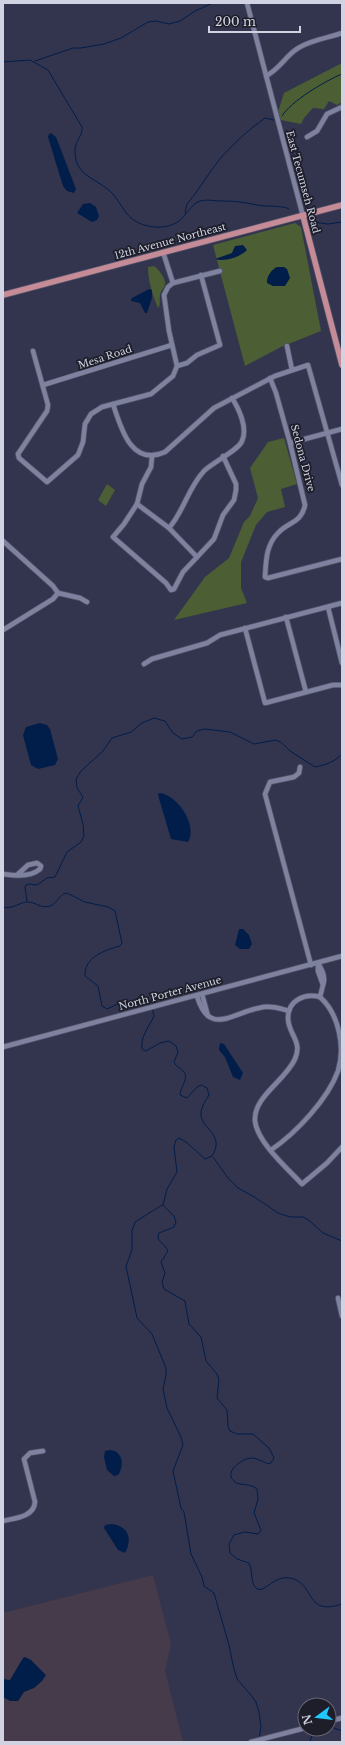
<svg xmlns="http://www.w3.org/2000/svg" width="345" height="1745" viewBox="0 0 345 1745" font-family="'Libre Baskerville',serif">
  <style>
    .education { fill: #463b4a }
    .green { fill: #4c5e33 }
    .water { fill: #011d4a }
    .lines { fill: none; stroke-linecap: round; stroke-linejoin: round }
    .stream { stroke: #011d4a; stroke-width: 1 }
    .minor-casing { stroke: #525368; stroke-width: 6 }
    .major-casing { stroke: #525368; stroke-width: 7 }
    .minor { stroke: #7f829f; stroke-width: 4.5 }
    .major { stroke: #c58b97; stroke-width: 5.5 }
    .labels { text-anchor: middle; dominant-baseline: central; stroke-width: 3.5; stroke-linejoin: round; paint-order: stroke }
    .street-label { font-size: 10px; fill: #d1d3e3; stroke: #1d1e29 }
  </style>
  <rect width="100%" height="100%" fill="#33354e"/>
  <!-- education -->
  <polygon class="education" points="153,1575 171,1644 165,1671 183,1742 3,1742 3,1613"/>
  <!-- green -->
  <g class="green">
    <polygon points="342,63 342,102 337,105 329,101 324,109 313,108 304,118 301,124 281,120 278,112 284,93"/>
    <polygon points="295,223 301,227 321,331 281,347 245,366 213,245"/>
    <path d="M154 266C158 268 166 279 165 284 165 288 160 291 160 296 159 301 161 304 158 308 153 296 148 281 148 267Z"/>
    <polygon points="284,438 297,484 281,489 285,507 267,512 256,525 241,562 241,588 247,603 174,620 205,577 229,558 244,522 250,516 258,498 250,468 268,442"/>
    <polygon points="107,484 115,490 106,506 98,500"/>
  </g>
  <!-- water -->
  <g class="water">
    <polygon points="51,133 56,137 76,189 74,193 67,191 63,186 48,137 49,134"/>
    <polygon points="90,203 96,207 99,216 97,220 92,222 77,213 83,204"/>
    <path d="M243 245 247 250C240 257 225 262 215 259L232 253 235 246Z"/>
    <path d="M277 267H284L287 269 290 278 285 286H273L267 283C266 277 272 269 277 267Z"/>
    <polygon points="149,289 152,290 152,298 147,313 145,313 140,303 131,301 131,300 132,298"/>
    <polygon points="40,723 47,725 50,729 58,759 55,765 38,769 31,765 23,735 26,727"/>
    <path d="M159 793C177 794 198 825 188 842L171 839 158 795Z"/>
    <polygon points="239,929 243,929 249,935 252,944 249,949 240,949 235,945"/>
    <polygon points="220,1043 224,1044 243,1073 240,1080 233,1077 225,1057 219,1050"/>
    <path d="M110 1450 115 1451C124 1456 123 1468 118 1475L114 1476 107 1470 104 1457 105 1451Z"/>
    <path d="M112 1524C128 1526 133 1539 125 1553L118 1550 104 1528 105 1525Z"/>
    <polygon points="25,1657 31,1660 46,1675 42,1681 34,1688 24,1692 18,1701 10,1701 3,1697 3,1679 10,1680 23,1658"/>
  </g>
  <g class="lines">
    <!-- stream -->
    <g class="stream">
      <polyline points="35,61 73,48 81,48 104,44 121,38 148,22 156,21 169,24 180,21 195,11 213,3"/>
      <path d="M3 62 30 60 48 70 82 127C83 136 75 141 75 150 74 177 98 178 113 194 119 201 124 212 131 218 143 228 166 231 179 221 186 216 191 204 200 201 207 199 214 201 221 201 234 201 243 202 257 205 264 207 284 205 289 209"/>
      <path d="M282 116C291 101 325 81 342 74"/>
      <path d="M185 213 187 204C199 190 208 174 219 160 232 145 248 130 265 118L274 120"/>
      <polyline points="313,222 328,224 342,222"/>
      <path d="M27 901 25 887 26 885 29 884 37 885 47 878 55 877 67 852 81 842 84 836 83 824 78 806 83 797 77 788 76 779 81 771 103 751 112 738 131 732 142 723 154 718 165 721 173 733 182 739 192 737 197 731 205 729 230 732 254 744 276 740 282 743 290 751 315 767C325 765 335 762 342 754"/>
      <path d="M3 907C11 910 19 903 26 902 35 901 40 909 50 906 58 903 59 894 67 893L85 902 108 907 115 911 122 943 120 946C105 950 84 957 85 976L98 986 102 1006 107 1009 120 1003 144 1001 150 1005"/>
      <path d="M152 1008 154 1016C149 1027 140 1037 142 1049L146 1051 160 1043 169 1041 176 1046 178 1052 174 1062C176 1067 180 1067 183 1071 190 1078 180 1087 180 1095L187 1098 197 1087 201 1085 207 1088 209 1095C206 1100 201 1107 201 1113 200 1129 226 1134 212 1156L205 1159 186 1142 179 1138 176 1140 174 1147 177 1172 167 1189 163 1205"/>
      <polyline points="213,1157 228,1178 238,1188 256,1198 278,1213 290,1217 303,1217 310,1221 323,1233 342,1241"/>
      <polyline points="162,1205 135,1222 132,1231 132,1250 126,1266 137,1318 152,1334 166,1368 166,1375 163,1389 167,1408 181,1437 183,1445 173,1471 181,1508 184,1512 191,1554 202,1577 204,1586 214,1593 229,1645 233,1665 237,1679 250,1694 256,1702 259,1712 261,1726 259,1739"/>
      <path d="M163 1205 174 1216 176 1222 174 1227 159 1233C155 1242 165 1243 168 1251L161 1262 165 1273 162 1282 164 1289 185 1301 189 1324 201 1337 206 1361 217 1374 219 1380 217 1398 227 1410 228 1426 230 1431 237 1434H253L269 1448 274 1458 270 1464C264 1463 259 1459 253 1458 243 1457 223 1472 234 1481 240 1487 249 1482 257 1489L258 1499 254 1513 261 1530 258 1534 245 1532 234 1535 229 1544 230 1553 237 1559 249 1563C253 1570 250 1584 257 1589 265 1593 274 1575 290 1578 316 1583 304 1617 342 1604"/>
      <polyline points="329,1726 342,1731"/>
      <polyline points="310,1742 312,1735 317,1729"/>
    </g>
    <!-- minor casing -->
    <g class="minor-casing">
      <g id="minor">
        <polyline points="247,3 303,216"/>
        <path d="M266 76C278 70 284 59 294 51 307 41 327 38 342 33"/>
        <polyline points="307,137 317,131 327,114 342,107"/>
        <polyline points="163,252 173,283"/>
        <polyline points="287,346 292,370"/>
        <polyline points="33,351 48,405 47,411 18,454 19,458 47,482 78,455 83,442 85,424 91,414 102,407 151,394 173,376 177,366 169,331 164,295 168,287 173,283 220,271"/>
        <polyline points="177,366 187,363 197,355 220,345 201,275"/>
        <path d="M270 378 276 393 290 443 305 505C301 524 289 521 278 533 266 545 266 561 265 577L268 578 342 559"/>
        <polyline points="43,385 172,345"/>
        <path d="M113 404C121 428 131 467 165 452L214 408 275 376 308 365 342 485"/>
        <polyline points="290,443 342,429"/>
        <polyline points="152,456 151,467 142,484 137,504 124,524 113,537 166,583 171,590 174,589 183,572 214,539 223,515 234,500 236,490 236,484 223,456"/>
        <polyline points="137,504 169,528 197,557"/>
        <path d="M169 528C184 511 188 488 204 471 213 462 239 450 242 441 248 428 239 409 232 398"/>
        <polyline points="3,541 53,586 58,593"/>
        <polyline points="58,593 80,598 87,602"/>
        <polyline points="328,607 342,663"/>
        <polyline points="286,617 306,692"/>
        <polyline points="245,628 265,703 333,685 342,685"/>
        <polyline points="3,630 53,599 58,593"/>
        <polyline points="144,664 152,659 207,643 220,635 342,603"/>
        <polyline points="300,767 299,773 294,777 270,782 265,794 311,965"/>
        <path d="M3 874C15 876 31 877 40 869L41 866 37 863 28 865 17 875"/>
        <path d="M318 963C322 970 326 977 323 985L318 971Z"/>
        <path d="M323 985 320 997C305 993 288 1000 288 1018 288 1034 303 1041 295 1059 285 1081 253 1097 255 1121 257 1142 288 1169 302 1184L327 1163 342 1147"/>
        <polyline points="202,994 208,1016"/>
        <path d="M197 996C209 1037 232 1013 259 1008 269 1005 279 1008 289 1011"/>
        <polyline points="3,1047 342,956"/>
        <path d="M271 1150C296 1133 328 1099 338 1071 342 1058 342 1045 339 1032 336 1018 331 1007 320 997"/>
        <polyline points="338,1298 342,1316"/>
        <path d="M3 1521C15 1518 34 1517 35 1502L24 1459 30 1453 43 1451"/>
        <polyline points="329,1721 342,1718"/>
        <polyline points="251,1742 305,1728"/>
      </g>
    </g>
    <!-- major casing -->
    <g class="major-casing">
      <g id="major">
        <polyline points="303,216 342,365"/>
        <polyline points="3,295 342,205"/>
      </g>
    </g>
    <!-- minor -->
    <use href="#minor" class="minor"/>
    <!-- major -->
    <use href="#major" class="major"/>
  </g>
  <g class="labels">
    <!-- street labels -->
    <g class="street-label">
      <text transform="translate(303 182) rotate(75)">East Tecumseh Road</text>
      <text transform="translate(170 241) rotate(-15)">12th Avenue Northeast</text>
      <text transform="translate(105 357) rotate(-18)">Mesa Road</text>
      <text transform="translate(303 458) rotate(75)">Sedona Drive</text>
      <text transform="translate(170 993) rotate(-15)">North Porter Avenue</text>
    </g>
  </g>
  <!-- border -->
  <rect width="345" height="1745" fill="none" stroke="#d1d3e3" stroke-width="8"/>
  <!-- north arrow -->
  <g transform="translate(317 1717) rotate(255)"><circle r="19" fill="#1d1e29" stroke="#656673"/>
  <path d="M0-3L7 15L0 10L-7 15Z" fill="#1fc9fd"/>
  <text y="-6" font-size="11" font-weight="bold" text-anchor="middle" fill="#d1d3e3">N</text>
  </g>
  <!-- scale -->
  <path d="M209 26v6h91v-6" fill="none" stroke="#d1d3e3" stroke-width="2"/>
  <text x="215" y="26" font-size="12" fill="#d1d3e3" stroke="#1d1e29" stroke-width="3" paint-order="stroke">200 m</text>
</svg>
